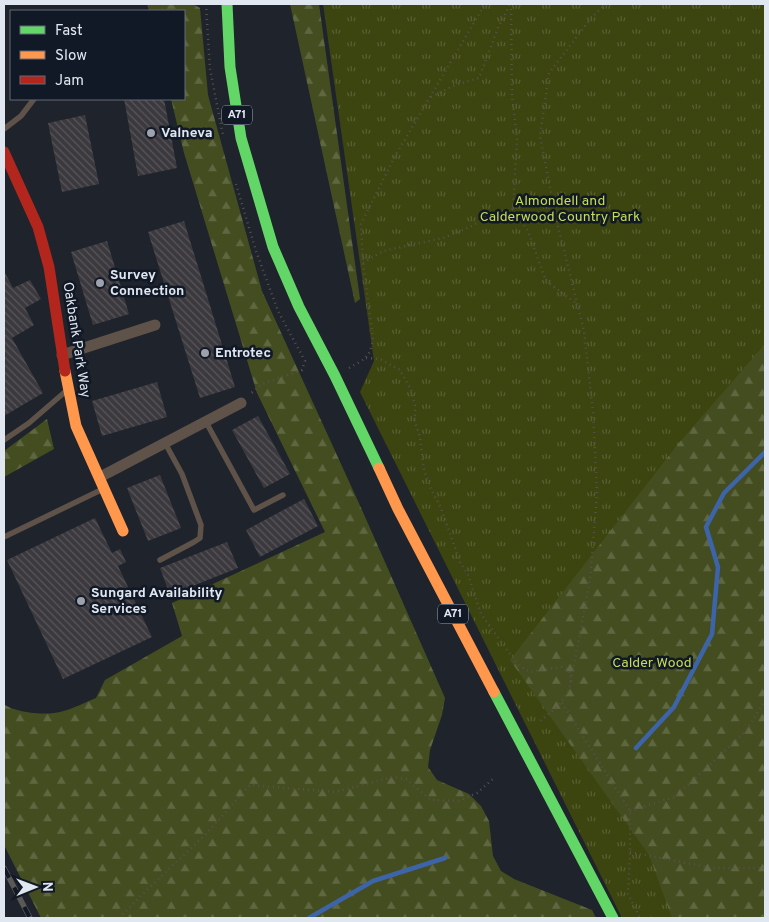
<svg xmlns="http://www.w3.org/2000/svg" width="769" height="922" viewBox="0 0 769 922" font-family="Overpass,sans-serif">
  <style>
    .grass { fill: url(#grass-tufts) }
    .forest { fill: url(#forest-firs) }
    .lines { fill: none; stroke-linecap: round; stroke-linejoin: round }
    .stream { stroke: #3d64a9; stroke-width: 4.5 }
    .building { fill: url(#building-back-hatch) }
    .path { stroke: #58514c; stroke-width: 2.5; stroke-dasharray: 1 4; stroke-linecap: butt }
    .lane { stroke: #5e5249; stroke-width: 5.5 }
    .street { stroke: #5e5249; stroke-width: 11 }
    .fast { stroke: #63d668; stroke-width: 11 }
    .slow { stroke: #ff974d; stroke-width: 11 }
    .jam { stroke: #b3261e; stroke-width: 11 }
    .rail-casing { stroke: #5b5957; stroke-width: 5.5 }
    .rail { stroke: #111826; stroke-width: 4; stroke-dasharray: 11; stroke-linecap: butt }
    .poi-dot { fill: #9da2ac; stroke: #111826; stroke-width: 2 }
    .labels { text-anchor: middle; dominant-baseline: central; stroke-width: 5; stroke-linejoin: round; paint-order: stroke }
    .shield { fill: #111826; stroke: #a3a9b4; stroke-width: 1 }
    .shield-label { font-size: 12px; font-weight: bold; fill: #e1e7f1 }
    .poi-label { font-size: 14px; font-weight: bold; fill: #e1e7f1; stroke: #111826; text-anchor: start }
    .park-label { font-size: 14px; fill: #c6dc58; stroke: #111826 }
    .street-label { font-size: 14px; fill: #e1e7f1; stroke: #111826 }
  </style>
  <defs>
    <pattern id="grass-tufts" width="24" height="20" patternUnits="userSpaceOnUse" patternTransform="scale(1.25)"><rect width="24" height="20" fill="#3c440f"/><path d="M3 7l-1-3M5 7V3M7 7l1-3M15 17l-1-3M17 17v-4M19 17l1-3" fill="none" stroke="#585f32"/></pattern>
    <pattern id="forest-firs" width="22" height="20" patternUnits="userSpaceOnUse" patternTransform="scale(1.25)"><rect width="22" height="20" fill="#444d20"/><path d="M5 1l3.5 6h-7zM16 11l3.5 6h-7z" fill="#5f6741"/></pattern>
    <pattern id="building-back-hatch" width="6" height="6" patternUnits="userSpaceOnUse" patternTransform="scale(1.25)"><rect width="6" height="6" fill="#3b393e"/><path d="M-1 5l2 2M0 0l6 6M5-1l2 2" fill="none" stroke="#57565a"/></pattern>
  </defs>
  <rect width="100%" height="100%" fill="#1f232b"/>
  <!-- grass -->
  <polygon class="grass" points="323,4 765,4 765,918 622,918 360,392 374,361"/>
  <!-- forest -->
  <g class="forest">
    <path d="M147 4H193L200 8 208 95 262 291 362 510 445 698 442 715 430 750 428 767 437 780 469 794 481 806 489 821 493 856 501 871 514 879 592 910 596 918H41L4 845V704C13 712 42 715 54 713 66 712 84 703 96 698L105 680 182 636 172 603 325 532 257 393 184 153 171 99H184V11H149Z"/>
    <polygon points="290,4 319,4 360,299 355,303"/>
    <polygon points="765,344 765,918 672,918 649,855 510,660 678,444"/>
    <polygon points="47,419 54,449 4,477 4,451"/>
  </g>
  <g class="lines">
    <!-- stream -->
    <g class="stream">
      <polyline points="636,748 674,707 712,634 718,567 706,527 724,493 765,452"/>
      <polyline points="309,918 373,881 445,858"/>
    </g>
  </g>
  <!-- building -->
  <g class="building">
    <polygon points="124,99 164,99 177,168 138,176"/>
    <polygon points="85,115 99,184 62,192 48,123"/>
    <polygon points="184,221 235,387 200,398 148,232"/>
    <polygon points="107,241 129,314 93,325 71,252"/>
    <polygon points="4,271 13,288 30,280 41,299 25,308 34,325 12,338 43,393 4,416"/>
    <polygon points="157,382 167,417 102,436 92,401"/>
    <polygon points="258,416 290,474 264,488 232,430"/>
    <polygon points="160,475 181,528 148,541 127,488"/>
    <polygon points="304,499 318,526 260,557 246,530"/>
    <polygon points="95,518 112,553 120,549 126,562 118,566 152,637 63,679 7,560"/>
    <polygon points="227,542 238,568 170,595 160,568"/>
  </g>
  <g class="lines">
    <!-- path -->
    <g class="path">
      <polyline points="206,4 210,69 223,135"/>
      <polyline points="511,4 512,95 517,138 513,209 528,231 546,281 577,304"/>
      <polyline points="431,97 455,85 479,78 498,28 510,4"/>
      <polyline points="236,184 256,251 278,311 305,361 302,370 262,384 249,395"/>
      <polyline points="363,263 383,251 443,238 470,227 495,212 513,209"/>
      <path d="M366 358 380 359 400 370 411 390 415 405V422L420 437 424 470 430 487 441 508 460 562 468 575 481 614 518 665 530 672 562 667 569 670C577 692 555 709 540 721"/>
      <path d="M349 368C365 359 370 358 373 339L363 263 361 224 394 158 485 4"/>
      <polyline points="571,681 590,580 597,493 593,413 584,331 556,218 540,136 549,73 592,17 606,4"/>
      <polyline points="562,703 630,811 630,852 628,894 640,918"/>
      <polyline points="630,811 675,797 746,731 765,700"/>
      <polyline points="630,852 712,868 765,868"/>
      <polyline points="119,918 147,890 204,836 250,785 335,792 393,777 406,779 431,800 458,801 477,793 494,778"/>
    </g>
    <!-- lane -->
    <g class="lane">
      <polyline points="4,129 21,116 34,99"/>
      <polyline points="206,422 254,510 283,495"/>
      <polyline points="4,440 29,423 66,391"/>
      <polyline points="4,537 103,489"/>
      <polyline points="160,560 194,542 200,538 201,525 182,474 165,443"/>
    </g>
    <!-- street -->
    <g class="street">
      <polyline points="62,355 155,325"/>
      <polyline points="100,477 241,403"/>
    </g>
    <!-- fast -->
    <g class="fast">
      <polyline points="227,4 230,67 241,138 273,247 299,307 335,376 379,468"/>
      <polyline points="494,692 613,918"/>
    </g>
    <!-- slow -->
    <g class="slow">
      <polyline points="65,371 76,426 123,531"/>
      <polyline points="379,468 398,509 494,692"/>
    </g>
    <!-- jam -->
    <polyline class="jam" points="4,152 38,227 49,267 65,371"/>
    <!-- rail casing -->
    <g class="rail-casing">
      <polyline id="rail" points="4,868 30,918"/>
    </g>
    <!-- rail -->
    <use href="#rail" class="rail"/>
  </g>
  <!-- markers -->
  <g class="poi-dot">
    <circle cx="151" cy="133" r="5"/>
    <circle cx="100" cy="283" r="5"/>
    <circle cx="205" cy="353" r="5"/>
    <circle cx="81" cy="601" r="5"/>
  </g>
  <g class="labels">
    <!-- shield labels -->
    <g class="shield">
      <rect x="222" y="105.5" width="30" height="19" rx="4"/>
      <rect x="438" y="604.5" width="30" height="19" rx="4"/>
    </g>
    <g class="shield-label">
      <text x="237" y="115">A71</text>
      <text x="453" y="614">A71</text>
    </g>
    <!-- poi labels -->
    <g class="poi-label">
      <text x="161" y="133">Valneva</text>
      <text x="110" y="275">Survey<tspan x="110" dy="16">Connection</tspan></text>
      <text x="215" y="353">Entrotec</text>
      <text x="91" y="593">Sungard Availability<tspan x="91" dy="16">Services</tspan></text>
    </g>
    <!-- park labels -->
    <g class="park-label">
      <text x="560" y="201">Almondell and<tspan x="560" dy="16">Calderwood Country Park</tspan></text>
      <text x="652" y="663">Calder Wood</text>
    </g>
    <!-- street labels -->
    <g class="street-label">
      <text transform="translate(76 340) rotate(81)">Oakbank Park Way</text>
    </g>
  </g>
  <!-- border -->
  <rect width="769" height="922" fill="none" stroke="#e1e7f1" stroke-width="10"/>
  <!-- legend -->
  <rect x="10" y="10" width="175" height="90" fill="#111826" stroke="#646b77"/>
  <rect x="20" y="26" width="25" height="8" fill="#63d668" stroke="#646b77"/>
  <text x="55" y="35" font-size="15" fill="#e1e7f1">Fast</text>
  <rect x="20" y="51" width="25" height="8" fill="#ff974d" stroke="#646b77"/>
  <text x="55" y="60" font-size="15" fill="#e1e7f1">Slow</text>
  <rect x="20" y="76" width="25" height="8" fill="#b3261e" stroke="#646b77"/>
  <text x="55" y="85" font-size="15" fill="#e1e7f1">Jam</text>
  <!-- north arrow -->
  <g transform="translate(35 887) rotate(89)" stroke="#111826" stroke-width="4" paint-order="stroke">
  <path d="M0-4L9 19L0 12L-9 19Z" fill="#e1e7f1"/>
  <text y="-8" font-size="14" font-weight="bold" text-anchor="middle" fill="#e1e7f1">N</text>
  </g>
</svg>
